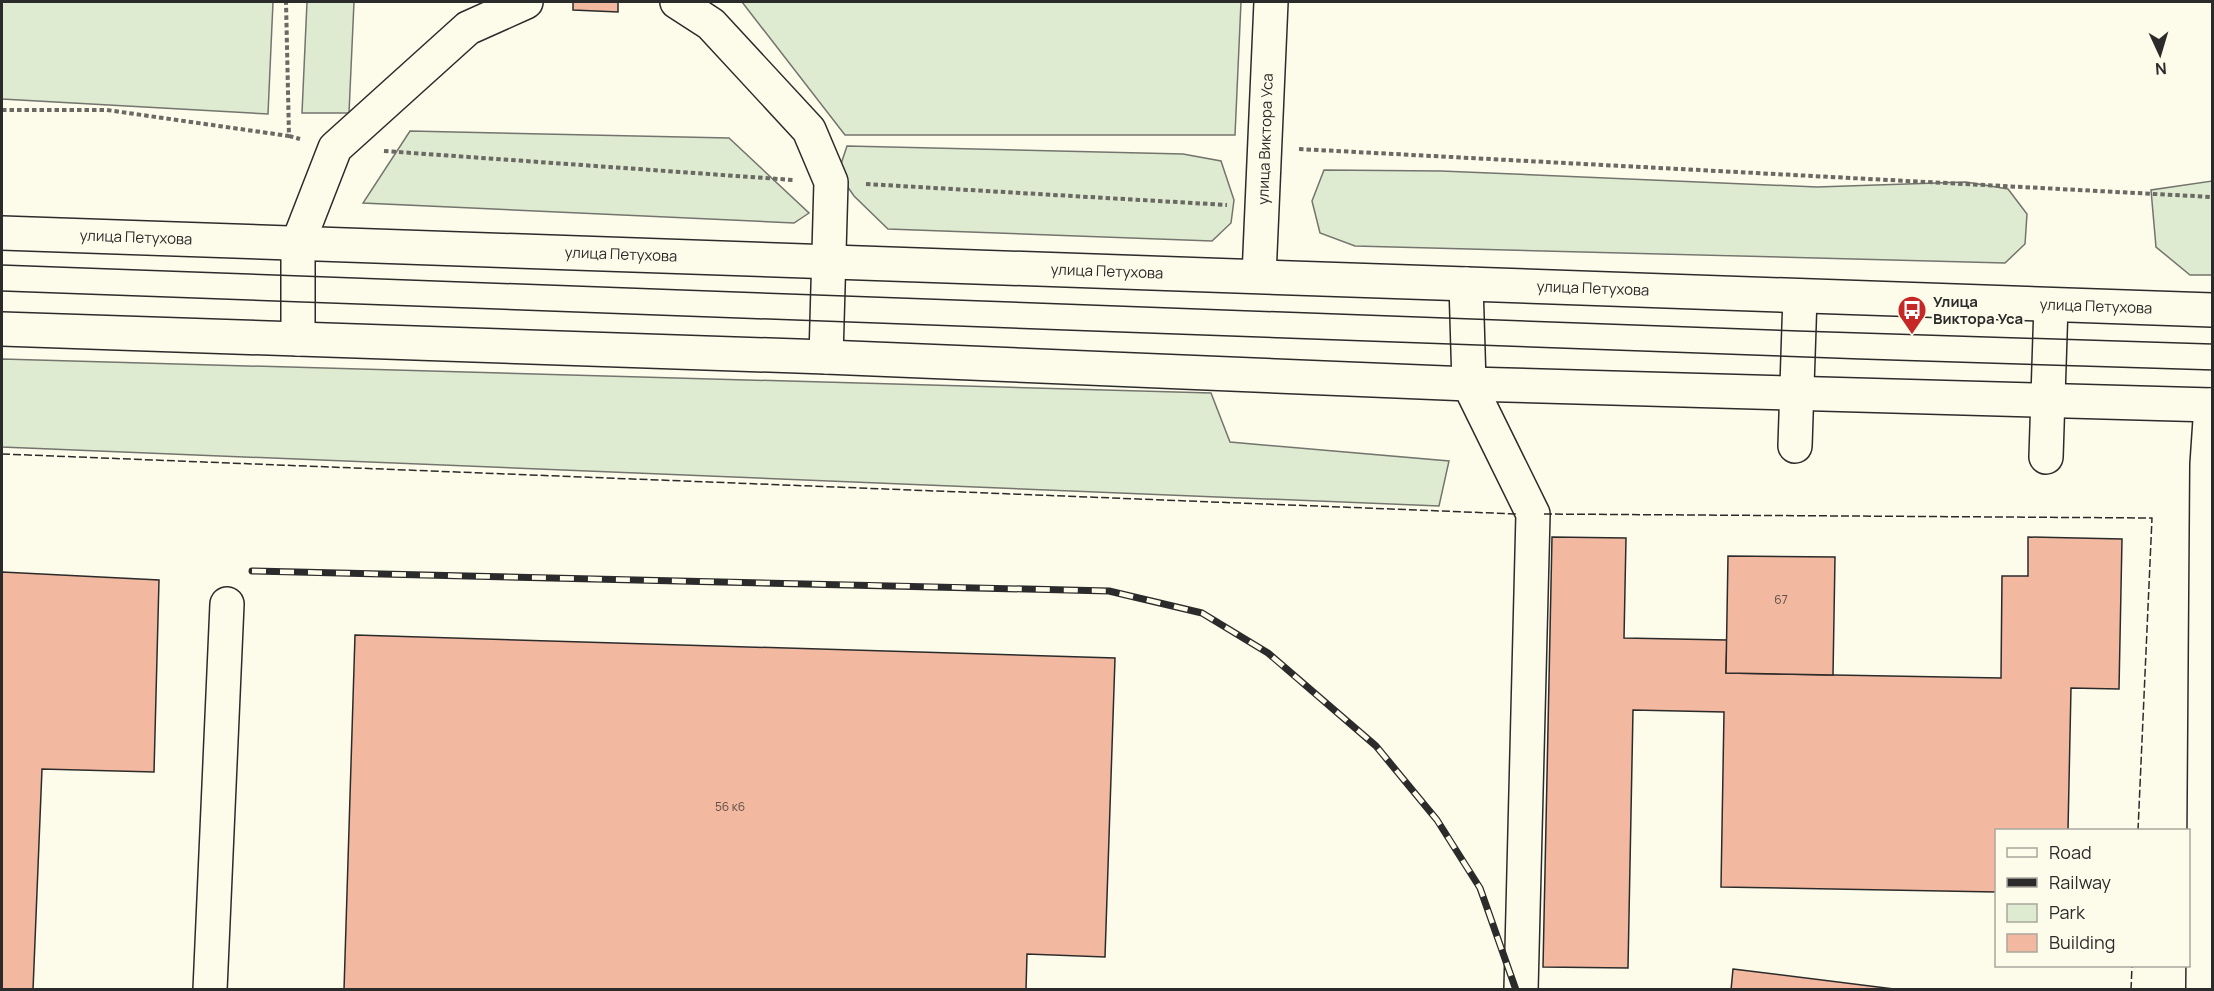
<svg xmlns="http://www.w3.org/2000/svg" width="2214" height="991" viewBox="0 0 2214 991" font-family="Manrope,sans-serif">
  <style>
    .green { fill: #deebd1; stroke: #74746e; stroke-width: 1.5 }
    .building { fill: #f2b8a0; stroke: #2b2b2b; stroke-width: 1.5 }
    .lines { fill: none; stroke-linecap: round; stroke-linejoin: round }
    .minor-casing { stroke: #2b2b2b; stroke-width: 36 }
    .highway-casing { stroke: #2b2b2b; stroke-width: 36 }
    .path { stroke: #6a6964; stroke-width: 4; stroke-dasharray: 4.5 3; stroke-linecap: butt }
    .minor { stroke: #fdfbea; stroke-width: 33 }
    .highway { stroke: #fdfbea; stroke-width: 33 }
    .tram { stroke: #2b2b2b; stroke-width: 1.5 }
    .rail-casing { stroke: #2b2b2b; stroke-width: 7 }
    .rail { stroke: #fdfbea; stroke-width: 4.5; stroke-dasharray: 14; stroke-linecap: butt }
    .fence { stroke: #2b2b2b; stroke-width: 1.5; stroke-dasharray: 8 3; stroke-linecap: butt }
    .labels { text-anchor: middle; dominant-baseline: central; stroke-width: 4.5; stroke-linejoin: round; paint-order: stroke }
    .number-label { font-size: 12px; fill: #5d4e48 }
    .street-label { font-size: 15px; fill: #2b2b2b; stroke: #fdfbea }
    .poi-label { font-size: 15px; font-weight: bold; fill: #2b2b2b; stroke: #fdfbea; text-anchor: start }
  </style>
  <rect width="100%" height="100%" fill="#fdfbea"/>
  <!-- green -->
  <g class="green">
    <polygon points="2,2 273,2 268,114 2,99"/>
    <polygon points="307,2 354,2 349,113 302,113"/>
    <polygon points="742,2 1241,2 1235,135 845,135"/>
    <polygon points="410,131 729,138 809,213 794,223 363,203"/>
    <polygon points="847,146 1183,154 1221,161 1234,200 1231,223 1212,241 888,229 854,196 838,173"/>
    <polygon points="1324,170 1441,171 1817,187 1966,182 2008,189 2027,214 2025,244 2005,263 1355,246 1320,233 1312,201"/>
    <polygon points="2212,181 2212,275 2190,275 2156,247 2151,190"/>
    <polygon points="2,359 1211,393 1230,442 1449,461 1439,506 2,447"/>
  </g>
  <!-- building -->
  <g class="building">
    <polygon points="573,2 618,2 618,12 573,10"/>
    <polygon points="1552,537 1626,538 1624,638 1727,640 1726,673 2001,678 2002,576 2028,576 2028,537 2122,539 2119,689 2071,688 2068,830 1996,830 1996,892 1721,887 1724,712 1633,710 1628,968 1543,967"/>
    <polygon points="1728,556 1835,557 1833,675 1726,673"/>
    <polygon points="2,572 159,580 154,772 42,769 33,990 2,990"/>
    <polygon points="355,635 1115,658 1105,957 1027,954 1026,990 344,990"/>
    <polygon points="1733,969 1902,990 1731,990"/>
  </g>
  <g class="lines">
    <!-- minor casing -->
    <g class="minor-casing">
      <g id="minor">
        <polyline points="677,2 711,24 809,130 831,182 826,357"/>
        <polyline points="1259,276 1271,2"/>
        <polyline points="1466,284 1469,384 1533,514 1521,990"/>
        <polyline points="298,339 298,243 335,148 468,28 526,2"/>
        <polyline points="1795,446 1800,296"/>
        <polyline points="2046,457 2051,305"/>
        <polyline points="210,990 227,604"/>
        <polyline points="2203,990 2207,464 2211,405"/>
      </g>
    </g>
    <!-- highway casing -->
    <g class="highway-casing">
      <g id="highway">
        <polyline points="2,233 2212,310"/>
        <polyline points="2,329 826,357 1469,384 2212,405"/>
      </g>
    </g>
    <!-- path -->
    <g class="path">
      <polyline points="2,110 107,110 289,136 286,2"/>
      <polyline points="289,136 300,139"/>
      <polyline points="1299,149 2212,197"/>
      <polyline points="384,151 793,180"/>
      <polyline points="866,184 1227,205"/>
    </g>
    <!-- minor -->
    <use href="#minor" class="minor"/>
    <!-- highway -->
    <use href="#highway" class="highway"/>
    <!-- tram -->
    <g class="tram">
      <polyline points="2,265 1799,331 2212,344"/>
      <polyline points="2,291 1859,359 2212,370"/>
    </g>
    <!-- rail casing -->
    <g class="rail-casing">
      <polyline id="rail" points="252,571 1109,591 1202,613 1268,653 1376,746 1437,820 1480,888 1516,990"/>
    </g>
    <!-- rail -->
    <use href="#rail" class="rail"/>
    <!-- fence -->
    <g class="fence">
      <polyline points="2,454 1517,514"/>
      <polyline points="1544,514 2152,518 2138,830"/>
      <polyline points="2131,990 2132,966"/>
    </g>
  </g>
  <!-- icons -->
  <defs>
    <g id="bus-pin" transform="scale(1.5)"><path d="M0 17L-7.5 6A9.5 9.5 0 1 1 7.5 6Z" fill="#c62828" stroke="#fdfbea"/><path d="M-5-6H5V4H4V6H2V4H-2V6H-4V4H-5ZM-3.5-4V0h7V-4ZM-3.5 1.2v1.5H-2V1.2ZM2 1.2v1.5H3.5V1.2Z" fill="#fff"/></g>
  </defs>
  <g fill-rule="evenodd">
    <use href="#bus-pin" x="1912" y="310"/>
  </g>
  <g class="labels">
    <!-- number labels -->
    <g class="number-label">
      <text x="1781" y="599">67</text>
      <text x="730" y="806">56 к6</text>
    </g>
    <!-- street labels -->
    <g class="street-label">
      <text transform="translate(1265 139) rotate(-88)">улица Виктора Уса</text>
      <text transform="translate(136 237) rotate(2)">улица Петухова</text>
      <text transform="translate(621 254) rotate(2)">улица Петухова</text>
      <text transform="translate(1107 271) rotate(2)">улица Петухова</text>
      <text transform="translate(1593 288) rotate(2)">улица Петухова</text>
      <text transform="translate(2096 306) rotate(2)">улица Петухова</text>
    </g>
    <!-- poi labels -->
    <g class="poi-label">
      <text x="1933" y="301">Улица<tspan x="1933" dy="17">Виктора Уса</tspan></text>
    </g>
  </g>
  <!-- border -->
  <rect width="2214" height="991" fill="none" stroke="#2b2b2b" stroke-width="6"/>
  <!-- legend -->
  <rect x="1995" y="829" width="195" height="138" fill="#fdfbea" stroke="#a9a89e" stroke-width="1.5"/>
  <rect x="2007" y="848" width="30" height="9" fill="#fdfbea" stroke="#a9a89e" stroke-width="1.5"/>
  <text x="2049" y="859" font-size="18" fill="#2b2b2b">Road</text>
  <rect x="2007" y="878" width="30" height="9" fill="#2b2b2b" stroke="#a9a89e" stroke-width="1.5"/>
  <text x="2049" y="889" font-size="18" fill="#2b2b2b">Railway</text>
  <rect x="2007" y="904" width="30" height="18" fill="#deebd1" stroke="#a9a89e" stroke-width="1.5"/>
  <text x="2049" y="919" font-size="18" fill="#2b2b2b">Park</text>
  <rect x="2007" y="934" width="30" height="18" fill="#f2b8a0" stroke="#a9a89e" stroke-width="1.5"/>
  <text x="2049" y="949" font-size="18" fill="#2b2b2b">Building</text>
  <!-- north arrow -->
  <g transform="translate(2160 54) rotate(176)" stroke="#fdfbea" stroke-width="4.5" paint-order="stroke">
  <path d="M0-4.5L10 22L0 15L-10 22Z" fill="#2b2b2b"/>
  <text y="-9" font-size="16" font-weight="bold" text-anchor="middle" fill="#2b2b2b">N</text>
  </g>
</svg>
